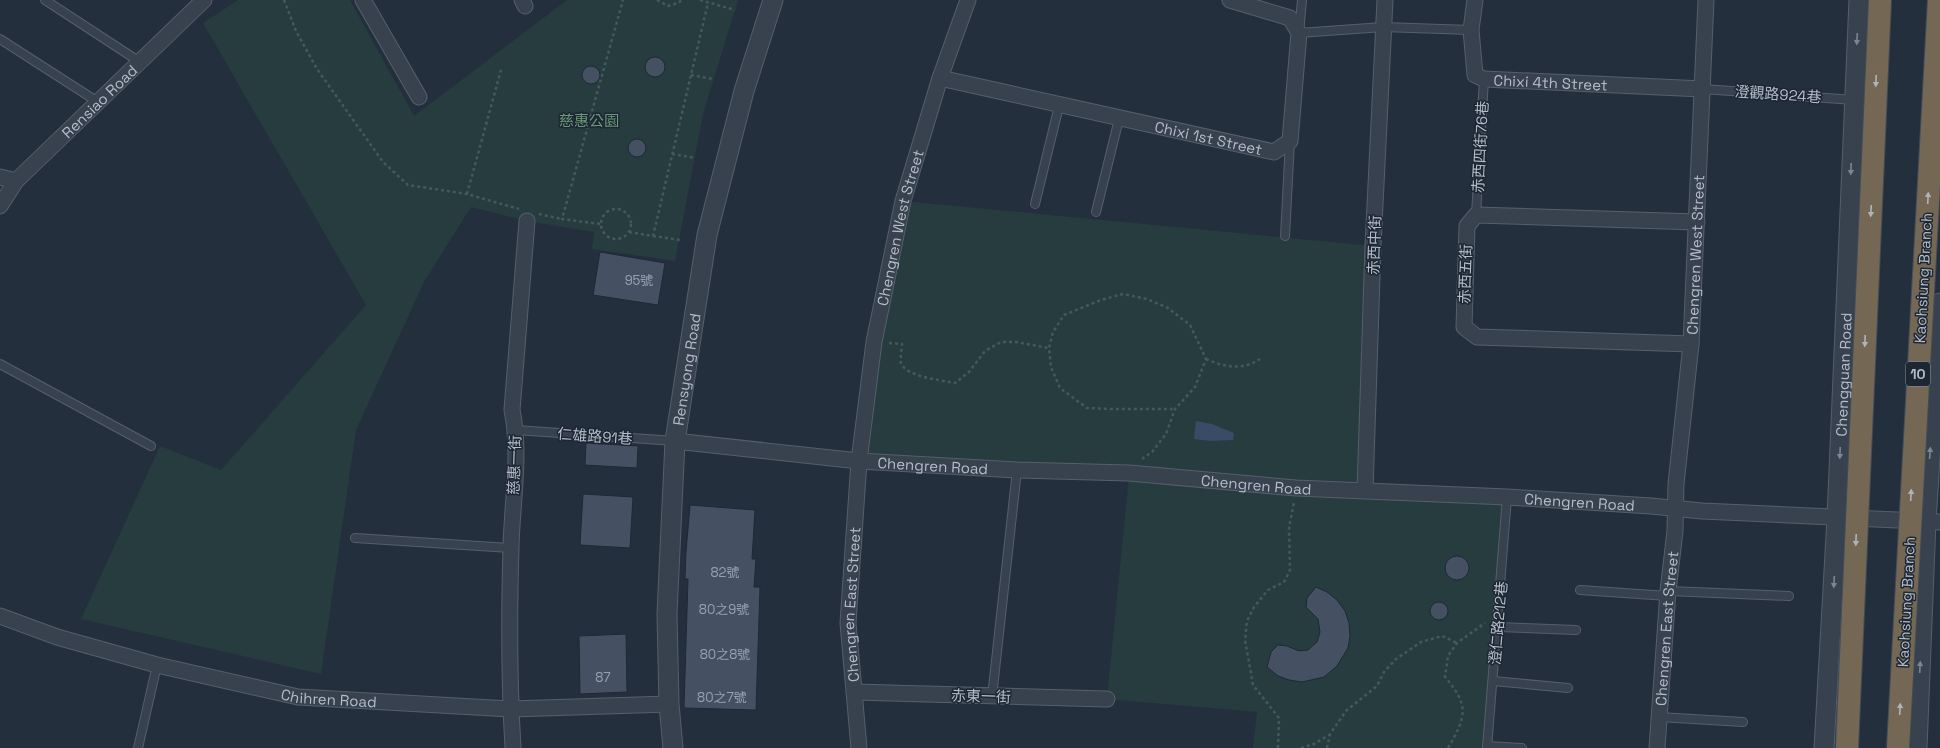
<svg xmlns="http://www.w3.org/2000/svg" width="1940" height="748" viewBox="0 0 1940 748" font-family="'Space Grotesk','Noto Sans TC',sans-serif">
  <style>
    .green { fill: #263c3f }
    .water { fill: #394c67 }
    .building { fill: #455162; stroke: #1f2835 }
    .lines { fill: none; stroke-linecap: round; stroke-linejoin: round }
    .service-casing { stroke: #565f6c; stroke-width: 10 }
    .minor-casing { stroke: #565f6c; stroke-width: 17 }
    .tertiary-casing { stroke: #565f6c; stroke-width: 21 }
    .path { stroke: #44595c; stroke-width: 2.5; stroke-dasharray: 3 3; stroke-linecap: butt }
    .service { stroke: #38414e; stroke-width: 8 }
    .minor { stroke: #38414e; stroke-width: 15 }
    .tertiary { stroke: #38414e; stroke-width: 19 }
    .motorway-bridge-casing { stroke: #434c59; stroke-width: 24; stroke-linecap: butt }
    .motorway-bridge { stroke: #746855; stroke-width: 22 }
    .oneway { fill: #7c8592 }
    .oneway2 { fill: #aeb4bd }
    .labels { text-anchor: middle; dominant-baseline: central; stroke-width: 3; stroke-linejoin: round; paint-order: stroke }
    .number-label { font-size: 13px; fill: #98a1af }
    .shield { fill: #1d2633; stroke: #878f9c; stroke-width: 1 }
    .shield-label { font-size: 14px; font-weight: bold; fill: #b4bcc9 }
    .street-label { font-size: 15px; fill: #b4bcc9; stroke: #1d2633 }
    .park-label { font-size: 15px; fill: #6b9a76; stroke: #1d2633 }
  </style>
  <rect width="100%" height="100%" fill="#242f3e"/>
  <!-- green -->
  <g class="green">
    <polygon points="238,0 350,0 414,116 567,0 738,0 703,114 675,261 592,249 594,232 527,221 471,207 424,282 356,430 321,674 81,619 160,446 221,470 366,305 203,23"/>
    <polygon points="903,201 1373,246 1365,490 1507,497 1487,748 1253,748 1257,712 1107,699 1129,476 859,461"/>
  </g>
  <!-- water -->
  <polygon class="water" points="1196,421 1212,424 1234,433 1233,440 1211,441 1194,439"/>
  <!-- building -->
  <g class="building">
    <circle cx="655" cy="67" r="10"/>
    <circle cx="591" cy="75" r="9"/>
    <circle cx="637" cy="148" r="9"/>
    <polygon points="600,252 665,263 658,305 593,295"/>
    <polygon points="586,443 638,446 637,468 585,465"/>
    <polygon points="583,494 633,497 630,548 580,545"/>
    <polygon points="690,505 755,510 752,559 756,559 754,587 760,587 756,710 684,708 688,579 685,579 686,552"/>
    <circle cx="1457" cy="568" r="12"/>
    <polygon points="1316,587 1327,592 1337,600 1345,611 1349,623 1350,636 1348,648 1337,666 1324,677 1302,682 1289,680 1278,676 1267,667 1271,652 1278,645 1287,646 1299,651 1308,650 1317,642 1320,632 1318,619 1306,607 1307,598"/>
    <circle cx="1439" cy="611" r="9"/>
    <polygon points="626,634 627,692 580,694 579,636"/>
  </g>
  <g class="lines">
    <!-- service casing -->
    <g class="service-casing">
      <g id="service">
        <polyline points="45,0 140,62"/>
        <polyline points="1302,0 1299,33 1383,27 1471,30"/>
        <polyline points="0,39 98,102"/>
        <polyline points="1703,89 1854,100"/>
        <polyline points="1035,204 1059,106"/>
        <polyline points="1096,212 1119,119"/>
        <polyline points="1476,215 1484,79"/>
        <polyline points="1285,236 1290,141"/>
        <polyline points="0,364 151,446"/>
        <polyline points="516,430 675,441"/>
        <polyline points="355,538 511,548"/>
        <polyline points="1580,590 1668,596"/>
        <polyline points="1668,591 1789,596"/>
        <polyline points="1498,627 1576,630"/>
        <polyline points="1493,681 1568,688"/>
        <polyline points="992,697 1017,470"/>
        <polyline points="1659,717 1743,722"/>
        <polyline points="1487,746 1522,748"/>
        <polyline points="138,748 157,665"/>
        <polyline points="1487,748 1507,497"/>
      </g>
    </g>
    <!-- minor casing -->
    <g class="minor-casing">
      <g id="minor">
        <polyline points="363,0 419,97"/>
        <polyline points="522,0 525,6"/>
        <path id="s1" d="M1475 0 1471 30 1475 75 1484 79 1703 89"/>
        <path id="s2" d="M940 78 1274 152 1290 141 1299 33 1290 18 1230 0"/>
        <polyline points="0,177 16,181"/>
        <path id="s3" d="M0 206 16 181 204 0"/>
        <polyline points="1691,344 1477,337 1464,327 1467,226 1476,215 1697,222"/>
        <path id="s4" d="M675 441 859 461 1017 470 1129 473 1296 488 1507 497 1651 506 1702 511 1940 522"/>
        <polyline points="1365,490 1373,246 1385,0"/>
        <path id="s5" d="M0 616 57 637 157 665 298 697 511 709 669 704"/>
        <polyline points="854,692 1107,699"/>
        <path d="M513 748C509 681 509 614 511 547 512 502 521 454 512 410L527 221"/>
        <path id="s6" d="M859 748 848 623 859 461 874 342 903 201 940 78 968 0"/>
        <path id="s7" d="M1657 748 1668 591 1675 531 1676 484 1691 344 1706 0"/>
      </g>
    </g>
    <!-- tertiary casing -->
    <g class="tertiary-casing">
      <g id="tertiary">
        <path id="s8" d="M673 748 669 704 667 614 675 441 707 235 744 91 773 0"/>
        <path id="s9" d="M1824 748 1837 518 1859 0"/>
        <polyline points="1917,748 1926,521 1940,303"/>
      </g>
    </g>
    <!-- path -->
    <g class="path">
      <polyline points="284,0 296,31 317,69 383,162 408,185 467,194 519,209"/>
      <polyline points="657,0 668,6 678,3 682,0"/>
      <polyline points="700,0 735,10"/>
      <polyline points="691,75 713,79"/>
      <polyline points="672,154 695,158"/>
      <polyline points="467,194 501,70"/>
      <circle cx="616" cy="224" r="15"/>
      <polyline points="539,214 562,219"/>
      <polyline points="600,224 562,219 623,0"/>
      <polyline points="629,232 653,236 708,3"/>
      <polyline points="653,236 680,240"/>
      <path d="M889 343 902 344C902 349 900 357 901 363 906 377 941 380 955 383L969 372 985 351 1001 342H1016L1049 348"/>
      <path d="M1206 359C1224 367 1242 371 1260 359"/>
      <polyline points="1142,459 1152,452 1166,434 1175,409 1195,387 1206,359 1190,325 1168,308 1147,299 1123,294 1101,300 1064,315 1053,332 1049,348 1051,367 1060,388 1087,408 1110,409 1175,409"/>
      <polyline points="1278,748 1279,718 1253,685 1245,640 1247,621 1254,607 1268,590 1284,582 1290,570 1289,528 1294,502"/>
      <polyline points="1301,748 1314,744 1329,735"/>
      <polyline points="1327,748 1330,734 1346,711 1377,686 1384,672 1396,659 1421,642 1442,636 1457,643"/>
      <path d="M1448 748C1466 717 1470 706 1445 677L1448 656 1457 643 1485 623"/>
    </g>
    <!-- service -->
    <use href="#service" class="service"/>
    <!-- minor -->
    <use href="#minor" class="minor"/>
    <!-- tertiary -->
    <use href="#tertiary" class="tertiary"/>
    <!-- motorway-bridge casing -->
    <g class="motorway-bridge-casing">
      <g id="motorway-bridge">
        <polyline points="1847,748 1880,0"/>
        <polyline points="1898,748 1939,0"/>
      </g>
    </g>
    <!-- motorway-bridge -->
    <use href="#motorway-bridge" class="motorway-bridge"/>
  </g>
  <!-- one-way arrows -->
  <defs><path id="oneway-solid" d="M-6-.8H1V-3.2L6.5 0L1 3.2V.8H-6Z"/></defs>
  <g class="oneway">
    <use href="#oneway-solid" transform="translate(1857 39) rotate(93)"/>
    <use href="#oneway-solid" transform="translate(1851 169) rotate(92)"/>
    <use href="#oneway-solid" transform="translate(1840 453) rotate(92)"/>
    <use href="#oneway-solid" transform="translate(1930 453) rotate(-86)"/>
    <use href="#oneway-solid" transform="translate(1834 582) rotate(93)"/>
    <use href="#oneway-solid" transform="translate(1920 667) rotate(-87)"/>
  </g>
  <g class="oneway2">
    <use href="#oneway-solid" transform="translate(1876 81) rotate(92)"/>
    <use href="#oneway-solid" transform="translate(1928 198) rotate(-87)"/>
    <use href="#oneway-solid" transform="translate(1871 211) rotate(92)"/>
    <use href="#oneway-solid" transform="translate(1865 341) rotate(92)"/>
    <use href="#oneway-solid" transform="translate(1911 495) rotate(-87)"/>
    <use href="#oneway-solid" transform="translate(1856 540) rotate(92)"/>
    <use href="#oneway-solid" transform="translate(1900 709) rotate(-87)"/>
  </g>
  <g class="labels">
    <!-- number labels -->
    <g class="number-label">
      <text x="639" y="280">95號</text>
      <text x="725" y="572">82號</text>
      <text x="724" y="609">80之9號</text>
      <text x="725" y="654">80之8號</text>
      <text x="603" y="677">87</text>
      <text x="722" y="697">80之7號</text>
    </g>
    <!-- shield labels -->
    <rect class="shield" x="1906" y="362" width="24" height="24" rx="3"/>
    <g class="shield-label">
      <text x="1918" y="374">10</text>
    </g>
    <!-- street labels -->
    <g class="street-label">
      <text stroke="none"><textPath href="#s1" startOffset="152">Chixi 4th Street</textPath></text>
      <text transform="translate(1778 94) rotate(4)">澄觀路924巷</text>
      <text stroke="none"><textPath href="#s3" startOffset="145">Rensiao Road</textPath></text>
      <text stroke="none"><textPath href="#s2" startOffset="275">Chixi 1st Street</textPath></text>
      <text transform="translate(1480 147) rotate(-87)">赤西四街76巷</text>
      <text stroke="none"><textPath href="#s6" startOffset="525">Chengren West Street</textPath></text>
      <text transform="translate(1374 245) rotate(-88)">赤西中街</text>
      <text stroke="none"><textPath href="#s7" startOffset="495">Chengren West Street</textPath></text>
      <text transform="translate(1465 274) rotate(-88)">赤西五街</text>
      <text transform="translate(1923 278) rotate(-87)">Kaohsiung Branch</text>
      <text stroke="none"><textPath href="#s8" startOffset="380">Rensyong Road</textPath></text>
      <text stroke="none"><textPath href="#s9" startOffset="374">Chengguan Road</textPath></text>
      <text transform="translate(595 436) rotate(4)">仁雄路91巷</text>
      <text transform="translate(514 465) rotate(-88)">慈惠一街</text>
      <text stroke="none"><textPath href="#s4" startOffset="259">Chengren Road</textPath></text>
      <text stroke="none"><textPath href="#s4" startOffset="583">Chengren Road</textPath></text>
      <text stroke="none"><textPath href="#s4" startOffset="907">Chengren Road</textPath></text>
      <text transform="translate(1906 602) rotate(-87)">Kaohsiung Branch</text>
      <text stroke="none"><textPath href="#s6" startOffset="144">Chengren East Street</textPath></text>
      <text transform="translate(1498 623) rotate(-85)">澄仁路212巷</text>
      <text stroke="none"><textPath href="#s7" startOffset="120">Chengren East Street</textPath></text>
      <text transform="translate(981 696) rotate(2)">赤東一街</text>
      <text stroke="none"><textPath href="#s5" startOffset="340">Chihren Road</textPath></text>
    </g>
    <!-- park labels -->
    <g class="park-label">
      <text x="589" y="120">慈惠公園</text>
    </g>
  </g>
</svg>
